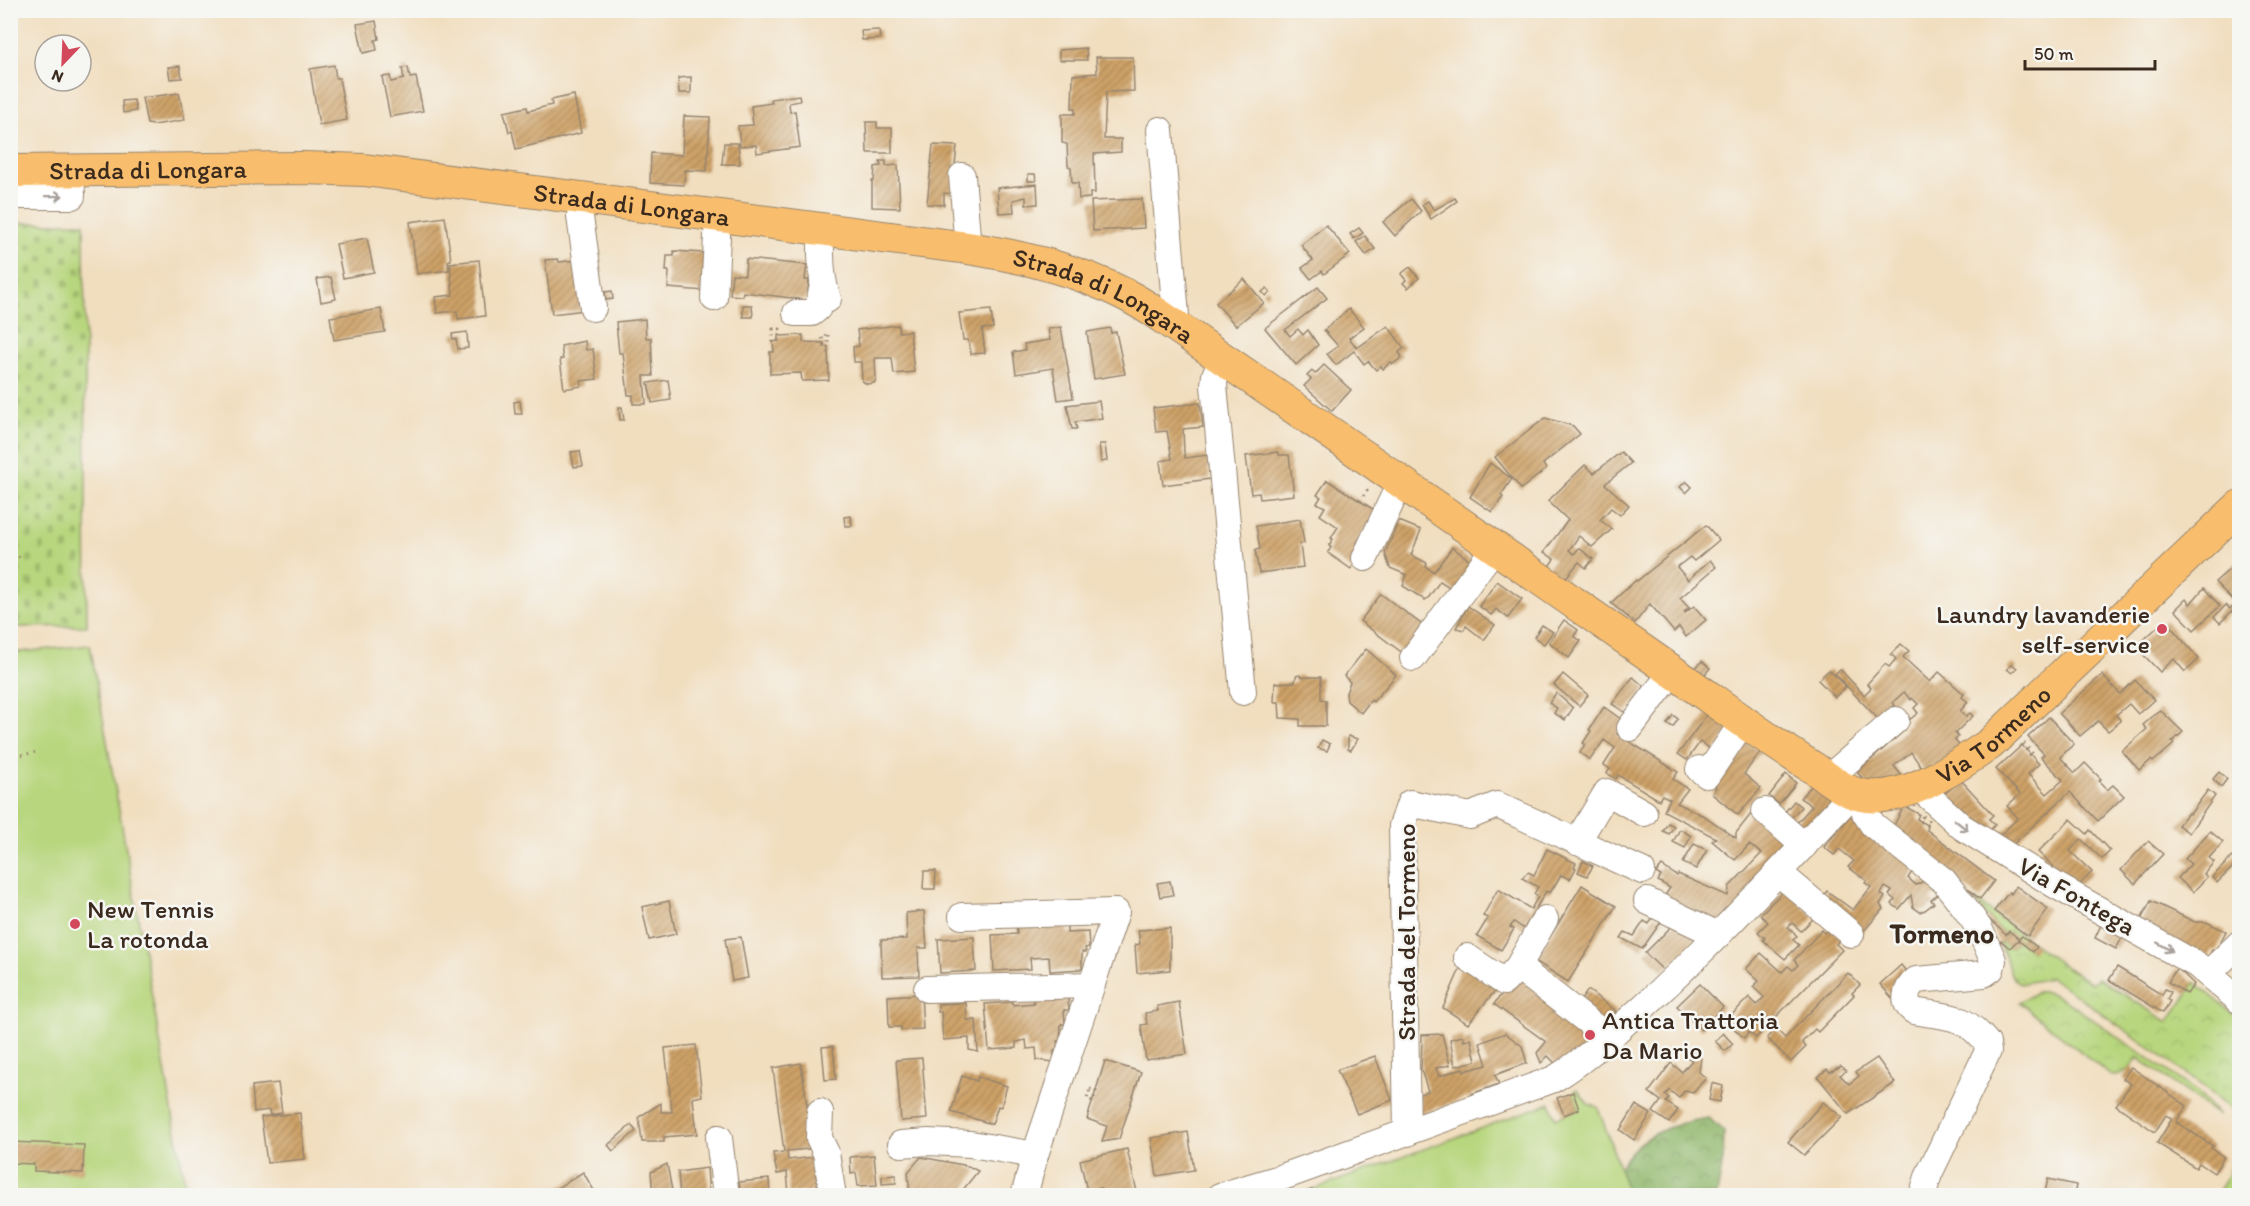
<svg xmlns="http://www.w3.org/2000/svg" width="2250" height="1206" viewBox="0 0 2250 1206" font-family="Itim,sans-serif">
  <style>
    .grass { fill: #b7d67d; stroke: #79804e; stroke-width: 1.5 }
    .forest { fill: url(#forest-crowns); stroke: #667045; stroke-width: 1.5 }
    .cemetery { fill: url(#cemetery-stones); stroke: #79804e; stroke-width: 1.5 }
    .park { fill: url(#park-crowns); stroke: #79804e; stroke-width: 1.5 }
    .building { fill: url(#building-hatch) }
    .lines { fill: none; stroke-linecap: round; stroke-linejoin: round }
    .minor-casing { stroke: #96846e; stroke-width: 28 }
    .major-casing { stroke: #96846e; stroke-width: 34 }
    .path { stroke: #96846e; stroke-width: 3; stroke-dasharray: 1.5 4.5; stroke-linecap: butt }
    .minor { stroke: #fff; stroke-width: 26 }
    .major { stroke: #f9be6d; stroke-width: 32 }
    .oneway { stroke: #a79f9a }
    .poi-dot { fill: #d1495b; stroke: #f6f6f2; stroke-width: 2 }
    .labels { text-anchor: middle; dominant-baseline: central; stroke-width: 5; stroke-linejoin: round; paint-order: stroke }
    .street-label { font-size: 26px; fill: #3b2a1e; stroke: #f6f6f2 }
    .poi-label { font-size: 26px; fill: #3b2a1e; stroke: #f6f6f2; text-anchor: start }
    .quarter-label { font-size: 28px; font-weight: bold; fill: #3b2a1e; stroke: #f6f6f2 }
  </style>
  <defs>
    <pattern id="forest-crowns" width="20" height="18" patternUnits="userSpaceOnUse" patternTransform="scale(1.5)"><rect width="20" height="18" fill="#91b76c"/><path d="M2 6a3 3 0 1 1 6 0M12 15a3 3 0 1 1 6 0" fill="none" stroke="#789558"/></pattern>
    <pattern id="cemetery-stones" width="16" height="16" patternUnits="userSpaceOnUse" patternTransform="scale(1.5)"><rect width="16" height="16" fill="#b7d67d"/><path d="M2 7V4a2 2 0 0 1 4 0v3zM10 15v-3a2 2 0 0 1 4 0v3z" fill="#9eb86c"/></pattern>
    <pattern id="park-crowns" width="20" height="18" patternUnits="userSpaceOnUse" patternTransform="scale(1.5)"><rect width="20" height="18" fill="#b7d67d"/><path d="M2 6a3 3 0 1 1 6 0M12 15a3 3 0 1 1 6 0" fill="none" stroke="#9eb86c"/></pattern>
    <pattern id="building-hatch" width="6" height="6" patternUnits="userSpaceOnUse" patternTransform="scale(1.5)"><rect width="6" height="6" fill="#cea267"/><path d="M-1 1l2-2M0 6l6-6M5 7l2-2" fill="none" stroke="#a88454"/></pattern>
  </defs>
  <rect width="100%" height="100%" fill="#f6f6f2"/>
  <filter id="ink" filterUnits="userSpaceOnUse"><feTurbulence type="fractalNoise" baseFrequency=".0167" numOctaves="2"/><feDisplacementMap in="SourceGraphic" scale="12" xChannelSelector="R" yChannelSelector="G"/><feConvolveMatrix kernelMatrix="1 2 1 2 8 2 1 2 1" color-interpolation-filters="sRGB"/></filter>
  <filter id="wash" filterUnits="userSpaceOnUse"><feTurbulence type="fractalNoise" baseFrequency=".008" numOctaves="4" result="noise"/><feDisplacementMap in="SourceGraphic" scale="24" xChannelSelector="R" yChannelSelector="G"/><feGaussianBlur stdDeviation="1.35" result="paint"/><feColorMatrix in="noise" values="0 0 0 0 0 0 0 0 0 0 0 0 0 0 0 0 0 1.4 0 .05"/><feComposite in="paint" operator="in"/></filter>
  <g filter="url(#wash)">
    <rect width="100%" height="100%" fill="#f1debf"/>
    <!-- grass -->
    <g class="grass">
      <polygon points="90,645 187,1195 11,1196 11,653"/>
      <polygon points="1577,1089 1588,1104 1598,1107 1629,1195 1313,1196 1312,1190 1550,1103 1556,1118 1579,1109 1573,1092"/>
      <polygon points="2237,1114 2240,1116 2239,1195 2215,1195 2226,1178 2238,1150"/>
    </g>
    <!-- forest -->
    <path class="forest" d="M1709 1118 1724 1132 1723 1159 1717 1195H1629L1619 1168C1638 1135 1673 1123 1709 1118Z"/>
    <!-- cemetery -->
    <polygon class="cemetery" points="11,223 84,223 87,626 11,627"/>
    <!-- park -->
    <g class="park">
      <path d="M1974 899 2058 962 2091 983 2098 978 2168 1022 2195 982 2239 1019V1116L2204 1087 2075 994 2051 978 2020 984C2006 975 2009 957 1999 944L2001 941 2010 948 2018 940 2033 952 2009 931 2006 935 1986 916Z"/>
      <path d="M2037 992C2052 990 2062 999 2075 1007L2197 1092 2219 1116 2138 1058C2131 1067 2123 1080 2110 1075L2019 1002Z"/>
    </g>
    <g id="blocks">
      <!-- building -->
      <g class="building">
        <polygon points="376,21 379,39 375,40 377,50 363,53 357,24"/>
        <polygon points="879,30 880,39 862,40 861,31"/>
        <polygon points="1086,48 1087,60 1059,60 1059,50"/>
        <polygon points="1096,57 1133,57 1134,91 1106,92 1104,139 1121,139 1121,152 1094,154 1095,193 1090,193 1090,198 1079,199 1078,183 1072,183 1071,167 1068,166 1067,144 1062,143 1062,114 1075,114 1075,108 1072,108 1073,75 1097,73"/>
        <polygon points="334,65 336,78 339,78 347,120 319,125 310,69"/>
        <polygon points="180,66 182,78 170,79 168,67"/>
        <polygon points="408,67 410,78 416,77 423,111 390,117 382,77 390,76 391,82 404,79 402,68"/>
        <polygon points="691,77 691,93 679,93 678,78"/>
        <polygon points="179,93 185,120 154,125 147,124 142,98"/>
        <polygon points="574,95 581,133 516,149 512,131 509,132 504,112 527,107 528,111 552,105 551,100"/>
        <polygon points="799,95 800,101 789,103 790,112 795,111 800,147 757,153 756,145 740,146 738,126 753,125 751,106 772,103 771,99"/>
        <polygon points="134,100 136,111 123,113 122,101"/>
        <polygon points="684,116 710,117 707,171 685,170 684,185 650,183 651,153 682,155"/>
        <polygon points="866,122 877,122 877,128 892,128 892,153 867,153"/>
        <polygon points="724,143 738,143 740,164 722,164"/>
        <polygon points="933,145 957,146 952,194 944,193 944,205 927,204"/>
        <polygon points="880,161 886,161 886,166 898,165 900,208 872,207 872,181 874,181 875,167 881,166"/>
        <polygon points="1028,174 1035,174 1036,181 1028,181"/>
        <polygon points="1037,184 1038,204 1026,205 1026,197 1013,200 1014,212 999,213 997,188"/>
        <polygon points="1455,198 1457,201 1431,219 1422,205 1428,201 1434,210"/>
        <polygon points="1142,199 1144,228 1093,231 1091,201"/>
        <polygon points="1411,199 1421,211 1395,236 1383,222"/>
        <polygon points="445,217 451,260 448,261 449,270 417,274 410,222"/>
        <polygon points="1326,225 1350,254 1324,274 1322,271 1311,279 1302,268 1313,260 1301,245"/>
        <polygon points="1359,228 1363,233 1354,239 1350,234"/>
        <polygon points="1365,236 1375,249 1366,255 1356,242"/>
        <polygon points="367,238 374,272 343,278 336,244"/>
        <polygon points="674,251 703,253 703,257 710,257 705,291 668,288 669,271 666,271 667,256 674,256"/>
        <polygon points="558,259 559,262 578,260 585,310 552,314 545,260"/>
        <polygon points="746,259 807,265 805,280 809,280 807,300 743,292 742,296 730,295 732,274 745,275"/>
        <polygon points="479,260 485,316 458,319 457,311 437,313 435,297 453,295 450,263"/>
        <polygon points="1410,267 1419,278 1408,288 1403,283 1406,280 1401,274"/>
        <polygon points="331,277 336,299 321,302 317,279"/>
        <polygon points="1244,279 1264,303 1236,326 1216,303"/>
        <polygon points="1318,287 1327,298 1285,330 1290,336 1298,329 1303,335 1308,330 1318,345 1296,365 1265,328"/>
        <polygon points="1267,288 1270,292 1266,296 1262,292"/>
        <polygon points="612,291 613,299 606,300 605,292"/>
        <polygon points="743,305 752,305 753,317 743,317"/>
        <polygon points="381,309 385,332 334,340 330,317"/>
        <polygon points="1349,309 1364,327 1349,338 1357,348 1388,326 1404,348 1399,352 1402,357 1393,364 1391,362 1383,369 1381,366 1376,370 1368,361 1364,364 1354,351 1336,365 1327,354 1338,346 1324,330"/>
        <polygon points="991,310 993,328 982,329 985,353 971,354 968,340 963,340 959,313"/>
        <polygon points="645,319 646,338 651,338 653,376 644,376 646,404 633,404 633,395 628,395 623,353 619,353 616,322"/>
        <polygon points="898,325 899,332 910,331 914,372 894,374 892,358 875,358 876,380 874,383 867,384 862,381 861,362 854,362 853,347 859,346 857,330"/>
        <polygon points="1061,327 1073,398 1058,400 1053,368 1016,374 1013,352 1025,350 1024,344 1050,340 1048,329"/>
        <polygon points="1110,328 1111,333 1116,332 1125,374 1094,379 1087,332"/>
        <polygon points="467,332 468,348 458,349 456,339 453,339 452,334"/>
        <polygon points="803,335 803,342 824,343 824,347 828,347 829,380 802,381 801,373 770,374 770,352 774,352 773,342 778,341 778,336"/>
        <polygon points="585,341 586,350 593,349 597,379 581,381 582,386 564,389 560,359 563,359 561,346"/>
        <polygon points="1324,365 1351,390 1332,411 1304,386 1311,379 1307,376 1312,371 1315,374"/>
        <polygon points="668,380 671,400 652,403 648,383"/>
        <polygon points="520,401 522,414 515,414 514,402"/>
        <polygon points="1099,401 1102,418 1075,422 1077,429 1072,429 1067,405"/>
        <polygon points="1200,403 1203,427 1183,429 1184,452 1185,458 1207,455 1210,479 1163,485 1160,461 1172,459 1167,431 1156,432 1153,408"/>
        <polygon points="619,407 622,407 624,420 620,420"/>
        <polygon points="1545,418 1573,426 1580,434 1543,464 1546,469 1521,489 1495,457"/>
        <polygon points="1099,444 1105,444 1107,461 1101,462"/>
        <polygon points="580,451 583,466 574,467 571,452"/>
        <polygon points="1278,452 1279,455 1289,455 1294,495 1260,499 1259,493 1251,494 1246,456"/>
        <polygon points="1621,452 1631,463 1605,484 1629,505 1620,515 1611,508 1600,520 1612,529 1592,547 1579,536 1569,550 1574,554 1579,548 1593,559 1586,568 1579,562 1564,580 1548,568 1554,559 1544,552 1568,520 1548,501 1585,465 1594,473"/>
        <polygon points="1490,463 1512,479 1501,495 1503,497 1492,512 1470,497"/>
        <polygon points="1327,480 1376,511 1357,543 1364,548 1351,569 1328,553 1331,547 1329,546 1333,539 1331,538 1338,527 1320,515 1325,507 1317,503 1321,497 1317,495"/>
        <polygon points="1686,481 1692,487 1686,493 1680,487"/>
        <polygon points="851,516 852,526 845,526 844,517"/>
        <polygon points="1300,519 1304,543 1300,544 1303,567 1259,573 1255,550 1260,549 1256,526"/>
        <polygon points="1399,521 1421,530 1411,555 1427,563 1426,567 1434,572 1452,547 1476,565 1457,592 1440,581 1429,597 1425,600 1403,586 1407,575 1390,568 1385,553"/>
        <polygon points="1706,525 1719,540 1694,561 1690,557 1677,567 1688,580 1710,560 1716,567 1680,598 1689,608 1684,612 1685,613 1694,606 1706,620 1686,637 1679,627 1674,632 1650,604 1635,623 1611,603 1636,580 1637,581"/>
        <polygon points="2240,560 2240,619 2232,611 2220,623 2214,617 2226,605 2230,609 2236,604 2215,582"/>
        <polygon points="1497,581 1522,599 1508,618 1496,609 1491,615 1479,606"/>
        <polygon points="2204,588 2220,606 2194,630 2175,610 2186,599 2190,604"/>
        <polygon points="1381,594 1429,630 1408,657 1360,621"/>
        <polygon points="1468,606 1495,625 1484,640 1466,626 1464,630 1456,628"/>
        <polygon points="1564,620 1578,630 1574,636 1581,641 1569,658 1549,642"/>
        <polygon points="2165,620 2199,659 2185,672 2174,659 2160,672 2136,647"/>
        <polygon points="1542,625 1553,632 1544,644 1534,637"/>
        <polygon points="1901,644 1909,651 1903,657 1930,682 1939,672 1964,694 1962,697 1968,702 1960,711 1966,716 1970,713 1973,716 1955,733 1958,737 1955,740 1963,751 1925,773 1911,752 1894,766 1908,783 1870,787 1857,772 1905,730 1903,728 1909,723 1908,721 1918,713 1914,708 1918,704 1912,698 1911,700 1904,692 1893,702 1895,705 1879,720 1835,674 1840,669 1864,695 1871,688 1867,684 1885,664 1889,667 1896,659 1891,654"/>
        <polygon points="1366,649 1396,675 1373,702 1371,700 1361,713 1347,701 1346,693 1350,682 1344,676"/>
        <polygon points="1702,661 1710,668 1701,679 1692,672"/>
        <polygon points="2012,664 2017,668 2012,673 2007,669"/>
        <polygon points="1829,670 1846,687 1835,697 1818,680"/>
        <polygon points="1563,674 1588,695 1579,706 1554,685"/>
        <polygon points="1299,675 1303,677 1321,677 1321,699 1326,700 1326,726 1300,726 1300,719 1280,718 1279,702 1274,702 1275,683 1295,682 1296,676"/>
        <polygon points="2102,675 2120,694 2135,680 2154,700 2138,714 2129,704 2116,715 2121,721 2108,731 2098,721 2080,736 2059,713"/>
        <polygon points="1633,677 1646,688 1626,713 1612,704"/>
        <polygon points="1556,693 1573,708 1565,720 1554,713 1557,708 1549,703"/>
        <polygon points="1604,707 1625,722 1617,734 1678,772 1673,779 1688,789 1677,803 1706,817 1736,838 1736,833 1751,814 1770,830 1799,846 1719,930 1660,903 1670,888 1658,881 1661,876 1656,873 1662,866 1677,876 1678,874 1728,896 1729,887 1762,853 1749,845 1735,860 1712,841 1716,838 1664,811 1670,799 1662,795 1659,800 1618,775 1616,779 1607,773 1610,769 1604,765 1615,748 1604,740 1590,760 1580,753 1585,744 1583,743 1591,731 1589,730"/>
        <polygon points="1711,709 1734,726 1714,752 1700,742 1687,760 1678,754"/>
        <polygon points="2160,710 2183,732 2172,742 2174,744 2153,762 2151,760 2139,770 2122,751 2147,729 2143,725"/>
        <polygon points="1673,715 1678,719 1673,727 1667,724"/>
        <polygon points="2049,717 2074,744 2060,757 2075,773 2085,763 2101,779 2099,781 2107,790 2113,785 2124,796 2098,821 2070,792 2006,851 1996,839 2018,818 2007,806 2020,794 1996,769 2022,745 2039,764 2028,774 2047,794 2063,780 2041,757 2044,754 2028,737"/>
        <polygon points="1348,736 1358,739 1351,750 1348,749"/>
        <polygon points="1741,739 1761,751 1744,774 1761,788 1738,815 1712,794 1716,787 1714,785 1735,753"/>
        <polygon points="1322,740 1330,744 1327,751 1318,748"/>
        <polygon points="2219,772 2227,779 2221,787 2213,779"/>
        <polygon points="1786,774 1796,783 1779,804 1769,796"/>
        <polygon points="1961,780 1993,815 1989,819 1995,825 1985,835 1944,794"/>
        <polygon points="1815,782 1841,802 1806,840 1793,827 1812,806 1800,798"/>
        <polygon points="2208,790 2215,796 2189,833 2178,825 2188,813 2190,814"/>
        <polygon points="1794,801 1801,807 1791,818 1785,812"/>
        <polygon points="1904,806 1919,814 1917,819 1928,826 1927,830 1994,881 1980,899 1939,865 1889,835"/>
        <polygon points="1850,816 1906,856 1914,869 1908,878 1916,885 1930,878 1940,892 1931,900 1934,903 1925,910 1920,912 1913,907 1911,895 1899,909 1892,904 1895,900 1889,895 1892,891 1885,887 1881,894 1885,897 1880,904 1883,909 1862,933 1819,901 1827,891 1853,910 1871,887 1865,883 1867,881 1848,867 1854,861 1839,849 1834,855 1824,847"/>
        <polygon points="2071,819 2087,834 2090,830 2110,851 2102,859 2081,839 2070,851 2092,872 2072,892 2051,870 2054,867 2038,852"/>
        <polygon points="1668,823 1674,826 1669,834 1663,831"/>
        <polygon points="1680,829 1691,836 1685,848 1673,842"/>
        <polygon points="2210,831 2223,842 2209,858 2214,862 2204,874 2207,877 2193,892 2178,878 2191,864 2185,859"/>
        <polygon points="2148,841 2163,854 2135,884 2121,870"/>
        <polygon points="1694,844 1707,850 1696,869 1683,863"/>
        <polygon points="1547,849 1576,863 1574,867 1576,868 1570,879 1561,875 1550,893 1546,891 1524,929 1514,922 1510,927 1514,929 1501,950 1477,936 1488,918 1483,916 1498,889 1531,909 1538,897 1534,894 1538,887 1522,878 1528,872 1534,875"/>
        <polygon points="2235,854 2240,860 2217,883 2212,877"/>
        <polygon points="1583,861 1593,866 1587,876 1578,872"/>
        <polygon points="924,871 936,871 935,889 923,889"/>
        <polygon points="1170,881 1173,895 1160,897 1157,883"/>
        <polygon points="1582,885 1616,906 1568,982 1535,961"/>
        <polygon points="2016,886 2048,909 2028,936 1994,911 2009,892 2011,894"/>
        <polygon points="1786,888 1814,918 1801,931 1792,923 1788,927 1797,936 1793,940 1799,945 1785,959 1763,940 1765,938 1758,932 1768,922 1760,915"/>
        <polygon points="669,901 676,934 649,940 642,907"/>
        <polygon points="2151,901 2195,922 2206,922 2226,931 2216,951 2212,950 2205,963 2137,927"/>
        <polygon points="924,911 927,948 918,948 919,976 882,977 881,940 907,939 906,913"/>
        <polygon points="1654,915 1663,919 1642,949 1621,938 1625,932 1634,936 1644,921 1649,924"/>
        <polygon points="1067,916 1067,933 1088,932 1089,947 1085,948 1086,952 1082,952 1082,969 1050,971 1049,957 1030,958 1031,969 994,971 992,935 1017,934 1016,918"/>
        <polygon points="1986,916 2006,935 2009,931 2019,939 2010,948 2001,941 1999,944"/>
        <polygon points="1676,922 1703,934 1664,971 1645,953"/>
        <polygon points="2101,925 2123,936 2116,949 2095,938"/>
        <polygon points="1830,927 1841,938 1836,944 1842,950 1774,1019 1765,1017 1761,1022 1767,1027 1756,1038 1749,1032 1744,1038 1726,1021 1749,997 1757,1005 1764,997 1753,987 1759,981 1746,969 1761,953 1782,972 1788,966 1793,970 1798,965 1794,960 1822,930 1824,933"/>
        <polygon points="1170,928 1170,970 1137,973 1135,945 1140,944 1138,930"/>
        <polygon points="2022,936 2037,947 2033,952 2018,940"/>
        <polygon points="741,937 748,978 732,981 725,939"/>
        <polygon points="974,937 976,971 940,973 938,939"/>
        <polygon points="1463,962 1500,985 1468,1024 1443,1008"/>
        <polygon points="1901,965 1913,980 1892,998 1880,984"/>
        <polygon points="2117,967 2162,995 2165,989 2171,992 2167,999 2170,1001 2163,1013 2109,980"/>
        <polygon points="2177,968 2194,984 2187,994 2168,982"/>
        <polygon points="1848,973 1860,985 1852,993 1854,995 1818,1032 1815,1029 1802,1042 1806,1047 1791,1062 1767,1038 1775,1028 1785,1038"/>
        <polygon points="1516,975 1600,1038 1561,1069 1548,1056 1541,1063 1537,1053 1546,1042 1494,1004"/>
        <polygon points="1700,984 1723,1007 1701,1030 1677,1006"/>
        <polygon points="1588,990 1616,1011 1605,1026 1577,1006"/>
        <polygon points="921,994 923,1029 901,1030 901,1027 889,1027 888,996"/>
        <polygon points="1068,997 1069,1010 1064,1010 1065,1024 1061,1024 1060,1041 1057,1041 1058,1051 1054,1051 1054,1062 1037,1060 1036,1048 1027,1049 1026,1040 1016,1042 1016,1048 989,1050 985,1004 1012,1002 1013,1005 1034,1003 1033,999"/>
        <polygon points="1179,1002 1187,1054 1146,1060 1141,1025 1147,1024 1145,1013 1158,1011 1157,1006"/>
        <polygon points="966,1003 967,1020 976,1020 978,1052 969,1050 969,1038 943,1040 941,1012 938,1012 938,1004"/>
        <polygon points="1505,1033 1522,1046 1527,1063 1495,1075 1499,1084 1471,1094 1471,1096 1418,1114 1420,1094 1428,1091 1421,1070 1422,1035 1442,1034 1450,1065 1436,1068 1439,1076 1463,1068 1464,1071 1487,1065 1480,1043"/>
        <polygon points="1723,1033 1733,1044 1725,1051 1715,1041"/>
        <polygon points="1463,1036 1464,1041 1471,1039 1476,1061 1455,1066 1450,1039"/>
        <polygon points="696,1045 702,1096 693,1098 697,1134 664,1137 664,1142 642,1142 639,1117 661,1103 661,1112 672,1112 665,1048"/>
        <polygon points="833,1046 836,1079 825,1080 822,1047"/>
        <polygon points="1693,1050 1701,1058 1699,1072 1706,1078 1693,1092 1685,1090 1679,1098 1669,1090 1665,1095 1669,1098 1666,1102 1678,1110 1669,1123 1653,1112 1661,1101 1649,1092 1671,1063 1682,1072 1692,1060 1687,1057"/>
        <polygon points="1375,1056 1392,1100 1357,1114 1337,1070"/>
        <polygon points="922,1058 927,1119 901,1121 896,1060"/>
        <polygon points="1877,1058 1895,1083 1848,1114 1818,1077 1827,1069 1830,1072 1841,1066 1846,1071 1840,1075 1849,1084 1859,1076 1856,1072"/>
        <polygon points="1105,1061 1141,1072 1119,1139 1102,1142 1107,1126 1087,1119"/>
        <polygon points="801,1063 811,1133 807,1134 809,1149 787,1151 788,1160 814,1157 818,1191 789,1194 787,1172 777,1174 773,1153 784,1152 773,1068"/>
        <polygon points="2131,1067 2187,1106 2176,1122 2213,1146 2211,1148 2224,1157 2214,1173 2199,1163 2196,1168 2157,1143 2172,1119 2166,1115 2155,1132 2116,1105 2131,1084 2123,1079"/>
        <polygon points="962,1076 977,1081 978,1077 1007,1086 1001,1107 998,1106 992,1124 951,1112"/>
        <polygon points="278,1083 282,1113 270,1115 269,1110 254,1112 252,1086"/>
        <polygon points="1712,1083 1723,1086 1720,1102 1709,1100"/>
        <polygon points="1573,1092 1579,1109 1564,1115 1557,1098"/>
        <polygon points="1823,1102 1842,1117 1804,1155 1788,1142"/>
        <polygon points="1636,1105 1651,1114 1634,1140 1620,1130"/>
        <polygon points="300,1113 305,1159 267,1163 261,1117"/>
        <polygon points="631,1125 636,1131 613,1151 608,1145"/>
        <polygon points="1188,1132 1194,1170 1157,1176 1151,1138"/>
        <polygon points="10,1142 84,1145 83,1173 34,1171 34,1164 10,1163"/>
        <polygon points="1127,1149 1138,1196 1102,1196 1101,1188 1087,1191 1080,1160"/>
        <polygon points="874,1155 877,1185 858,1186 856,1173 851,1174 850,1157"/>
        <polygon points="921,1157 968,1166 978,1171 958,1196 910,1196 908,1172"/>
        <polygon points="667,1164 673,1196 653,1196 651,1172"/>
        <polygon points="707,1168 709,1196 680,1196 678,1172"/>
        <polygon points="583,1172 595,1192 590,1196 544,1196"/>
        <polygon points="896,1175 896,1183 882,1184 882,1176"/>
        <polygon points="769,1179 770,1196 741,1196 739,1182"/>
        <polygon points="2048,1179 2076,1185 2074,1196 2044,1196"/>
        <polygon points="1312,1190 1313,1196 1293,1196 1293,1195"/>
      </g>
    </g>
  </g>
  <g filter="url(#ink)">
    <use href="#blocks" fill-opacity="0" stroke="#96846e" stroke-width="1.5"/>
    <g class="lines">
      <!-- minor casing -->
      <g class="minor-casing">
        <g id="minor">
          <polyline points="1160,130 1177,327"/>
          <polyline points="962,176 968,248"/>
          <polyline points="10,196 72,196 71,170"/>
          <polyline points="581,197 580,217 593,308"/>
          <path d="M822 229C820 252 820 277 828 299"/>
          <polyline points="714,298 718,215"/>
          <polyline points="796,313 812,313 818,308 823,285"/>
          <polyline points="1224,359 1215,375 1214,385 1243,692"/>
          <polyline points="1365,558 1393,498 1403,483"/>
          <polyline points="1413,658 1495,547"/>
          <polyline points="1630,728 1672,672"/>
          <polyline points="1699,769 1707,775 1743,722"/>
          <polyline points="1828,778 1896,720"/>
          <polyline points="1920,785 1925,793 1962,827 2055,885 2197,965 2240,1001"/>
          <path d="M1865 796V813L1873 825 1944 881 1963 905 1979 928 1993 960 1991 969 1984 974 1916 980C1905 989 1902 1003 1914 1011 1950 1018 1962 1013 1987 1043L1988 1051 1929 1174 1922 1196"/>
          <polyline points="1765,811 1804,846"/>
          <polyline points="1577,842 1607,792 1644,813"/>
          <polyline points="1779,873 1851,934"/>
          <polyline points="1647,901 1718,935"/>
          <polyline points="962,916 1116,912 1035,1155 1024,1196"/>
          <polyline points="1467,957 1504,982 1518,967 1545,919"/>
          <polyline points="1518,967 1609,1038"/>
          <polyline points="2209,973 2240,943"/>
          <polyline points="927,989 1092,985"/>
          <polyline points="820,1112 819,1138 826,1153 833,1196"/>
          <polyline points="1407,1133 1402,826 1410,803 1470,816 1497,805 1642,871"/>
          <polyline points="719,1138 726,1196"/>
          <polyline points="901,1144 928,1142 971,1144 1035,1155"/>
          <path d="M1220 1196 1277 1179 1554 1079C1587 1059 1614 1033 1643 1007 1714 943 1777 873 1843 804L1855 794"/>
        </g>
      </g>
      <!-- major casing -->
      <g class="major-casing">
        <g id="major">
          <path id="s1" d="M10 171 304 168 364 170 968 248C1024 257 1075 269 1126 295 1144 304 1160 316 1177 327 1346 443 1514 560 1682 678 1726 709 1769 741 1815 769 1829 779 1845 792 1861 795 1904 804 1956 767 1990 744L2240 506"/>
        </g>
      </g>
      <!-- path -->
      <g class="path">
        <polygon points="773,329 780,329 778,341 773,342"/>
        <polygon points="828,335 828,347 824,347 822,336"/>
        <polyline points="1360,501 1368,489"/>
        <polyline points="10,548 22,560"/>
        <polygon points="2024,743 2033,754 2031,756 2022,745"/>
        <polyline points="10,757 37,752"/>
        <polygon points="1923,816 1929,821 1927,825 1920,821"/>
        <polygon points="1090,1089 1096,1091 1093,1101 1087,1099"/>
      </g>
      <!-- minor -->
      <use href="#minor" class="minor"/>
      <!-- major -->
      <use href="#major" class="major"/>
    </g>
    <!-- one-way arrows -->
    <defs><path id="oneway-shaft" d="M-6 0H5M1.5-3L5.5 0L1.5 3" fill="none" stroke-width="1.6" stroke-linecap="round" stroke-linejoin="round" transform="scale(1.5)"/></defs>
    <g class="oneway">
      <use href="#oneway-shaft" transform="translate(54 196) rotate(-1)"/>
      <use href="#oneway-shaft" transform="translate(1961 825) rotate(38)"/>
      <use href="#oneway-shaft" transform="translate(2165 947) rotate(30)"/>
    </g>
  </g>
  <!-- markers -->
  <g class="poi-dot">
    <circle cx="2162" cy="629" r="6"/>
    <circle cx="75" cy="924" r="6"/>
    <circle cx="1590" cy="1035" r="6"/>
  </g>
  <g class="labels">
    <!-- street labels -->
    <g class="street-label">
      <text stroke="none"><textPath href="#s1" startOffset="138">Strada di Longara</textPath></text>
      <text stroke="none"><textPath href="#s1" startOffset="624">Strada di Longara</textPath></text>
      <text stroke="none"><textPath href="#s1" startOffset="1108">Strada di Longara</textPath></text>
      <text stroke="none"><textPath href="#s1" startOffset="2169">Via Tormeno</textPath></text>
      <text transform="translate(2077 896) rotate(30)">Via Fontega</text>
      <text transform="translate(1406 932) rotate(-90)">Strada del Tormeno</text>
    </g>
    <!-- poi labels -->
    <g class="poi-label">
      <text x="2150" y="614" text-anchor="end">Laundry lavanderie<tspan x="2150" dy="30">self-service</tspan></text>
      <text x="87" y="909">New Tennis<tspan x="87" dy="30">La rotonda</tspan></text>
      <text x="1602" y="1020">Antica Trattoria<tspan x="1602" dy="30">Da Mario</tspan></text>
    </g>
    <!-- quarter labels -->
    <g class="quarter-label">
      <text x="1942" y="933">Tormeno</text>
    </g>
  </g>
  <!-- margin -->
  <rect width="2250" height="1206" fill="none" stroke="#f6f6f2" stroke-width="36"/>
  <!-- north arrow -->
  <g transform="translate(63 63) rotate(203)"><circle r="28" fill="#f6f6f2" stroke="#aba49d" stroke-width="1.5"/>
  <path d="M0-4.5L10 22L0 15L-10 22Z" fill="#d1495b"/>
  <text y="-9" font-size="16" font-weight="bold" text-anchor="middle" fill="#3b2a1e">N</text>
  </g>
  <!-- scale -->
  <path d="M2025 60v9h130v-9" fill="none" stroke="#3b2a1e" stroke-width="3"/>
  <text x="2034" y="60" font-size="18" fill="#3b2a1e" stroke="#f6f6f2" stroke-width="4.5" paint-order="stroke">50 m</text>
</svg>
